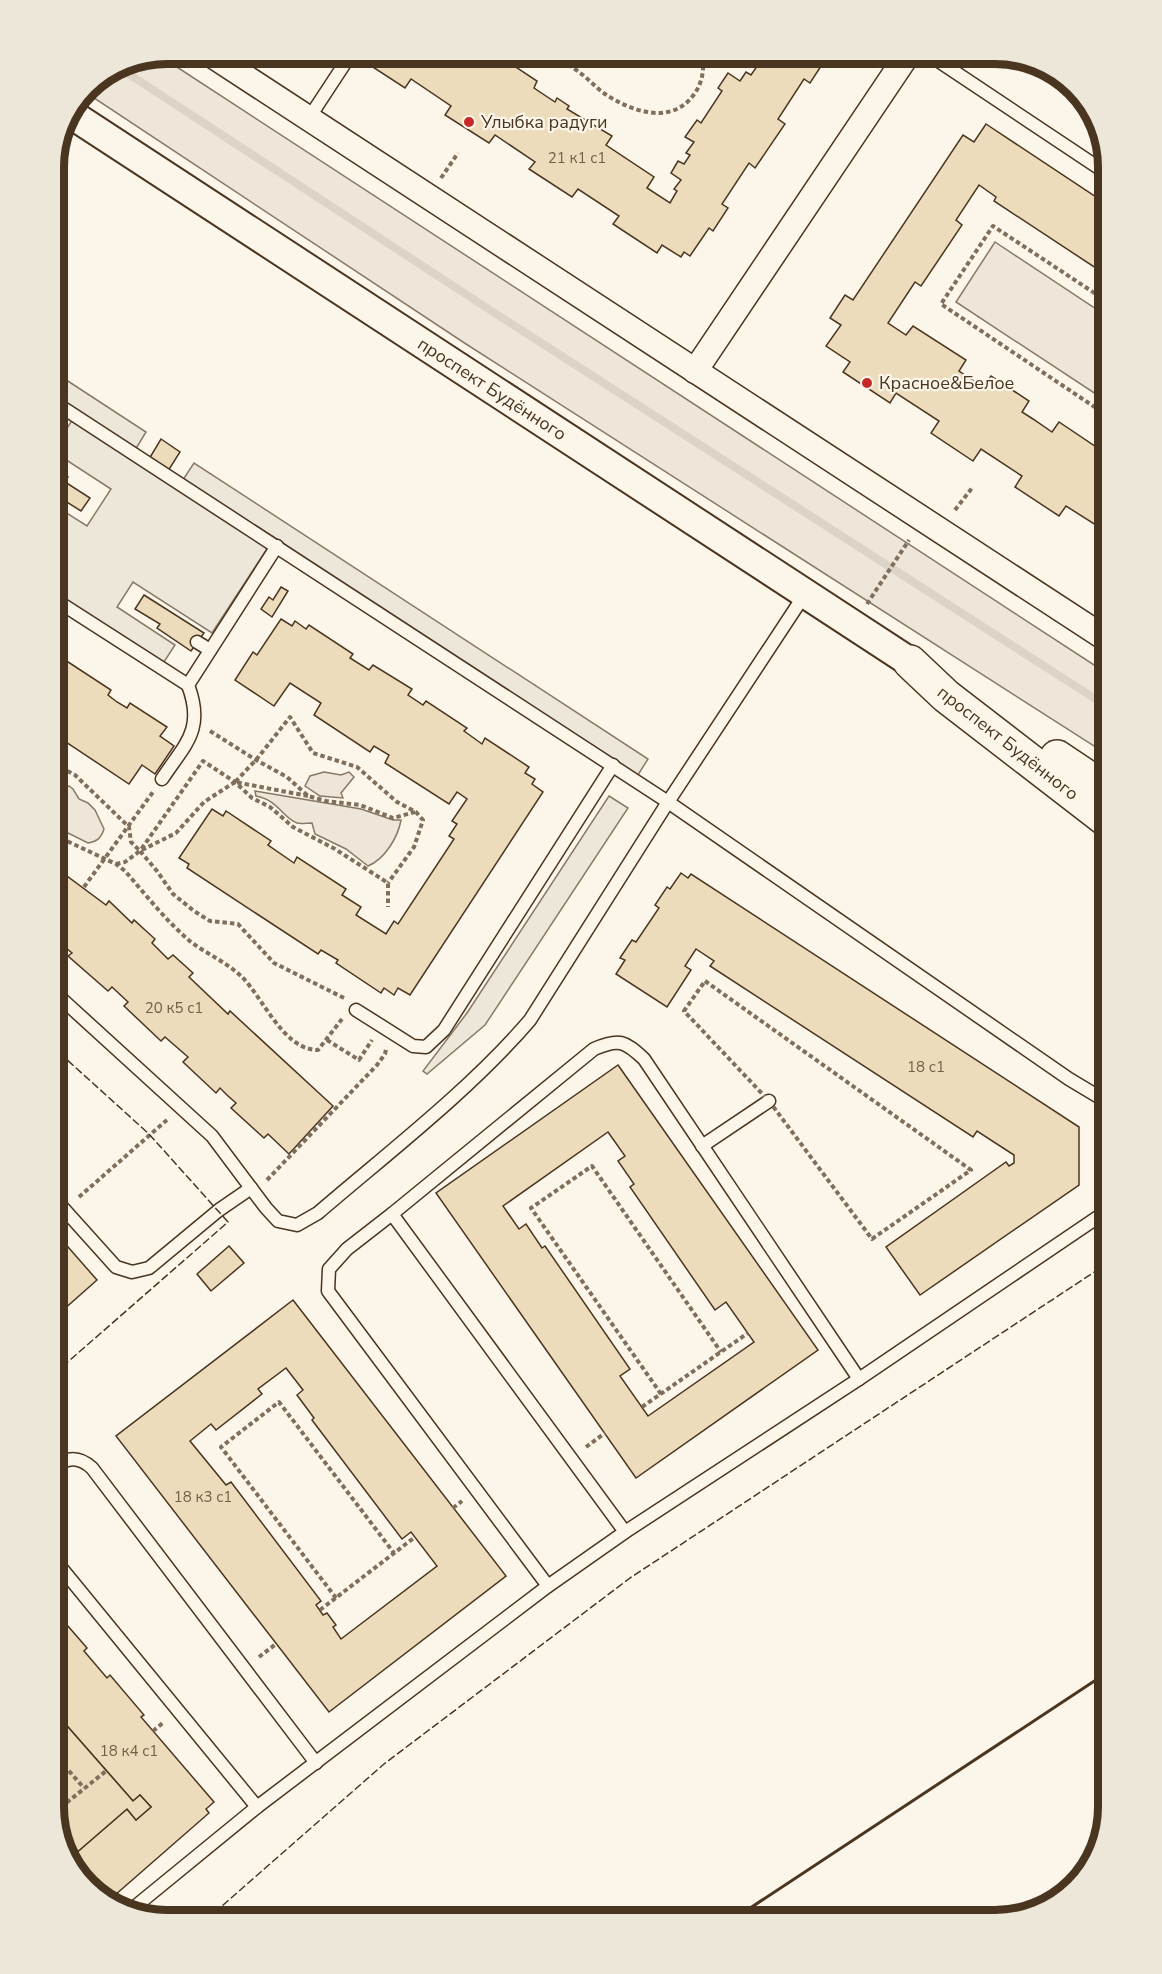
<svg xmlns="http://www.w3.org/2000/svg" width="1162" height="1974" viewBox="0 0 1162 1974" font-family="'Nunito Sans',sans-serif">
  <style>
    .green { fill: #ede6d9; stroke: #887966; stroke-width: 1.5 }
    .parking { fill: #ede7d9; stroke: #887966; stroke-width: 1.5 }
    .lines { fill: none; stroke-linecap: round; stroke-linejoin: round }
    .stream { stroke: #dcd4c6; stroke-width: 8 }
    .building { fill: #ecdcbc; stroke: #4a3520; stroke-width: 1.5; fill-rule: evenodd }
    .service-casing { stroke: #4a3520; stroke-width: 15 }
    .minor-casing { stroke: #4a3520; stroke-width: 27 }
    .tertiary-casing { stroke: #4a3520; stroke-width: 32 }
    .secondary-casing { stroke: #4a3520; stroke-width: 36 }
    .path { stroke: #7f6f5c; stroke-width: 4; stroke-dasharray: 4.5 3; stroke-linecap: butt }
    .service { stroke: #fbf6e9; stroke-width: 12 }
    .minor { stroke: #fbf6e9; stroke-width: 24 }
    .tertiary { stroke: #fbf6e9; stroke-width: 28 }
    .secondary { stroke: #fbf6e9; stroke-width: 33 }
    .fence { stroke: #4a3520; stroke-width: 1.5; stroke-dasharray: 8 3; stroke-linecap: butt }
    .wall { stroke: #4a3520; stroke-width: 3 }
    .poi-dot { fill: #c62828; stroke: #fbf6e9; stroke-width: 2 }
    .labels { text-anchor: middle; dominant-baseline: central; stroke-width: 4.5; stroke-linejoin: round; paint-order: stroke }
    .number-label { font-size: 15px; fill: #725f47 }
    .poi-label { font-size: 18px; fill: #4a3520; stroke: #fbf6e9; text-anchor: start }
    .street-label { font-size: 18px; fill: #4a3520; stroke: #fbf6e9 }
    .rim { fill: none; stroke: #4a3520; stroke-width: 8 }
  </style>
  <rect width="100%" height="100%" fill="#fbf6e9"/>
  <!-- green -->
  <g class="green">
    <polygon points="160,56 1108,674 1108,755 466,344 85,92 88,87 125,63"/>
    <polygon points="995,242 1108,317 1108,402 956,302"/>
    <polygon points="324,772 341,775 349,772 354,777 341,793 343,798 320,796 305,786 310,776"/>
    <path d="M54 782 63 787 69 786 73 789 79 799 88 803 95 810 104 829C101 838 98 841 88 843L54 826Z"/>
    <path d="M255 791 361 809 393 820H401C398 837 385 859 368 866L346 849 315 834 312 823C307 823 301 824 297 823 283 818 278 800 256 796Z"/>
  </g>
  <!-- parking -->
  <g class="parking">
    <polygon points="54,372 146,432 132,455 179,486 194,463 648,759 636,778 272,541 212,633 133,582 117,607 175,645 162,665 54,594 54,505 87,526 111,489 54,452 54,448 77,413 54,397"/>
    <polygon points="609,796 628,808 485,1025 427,1074 423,1071 467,1013"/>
  </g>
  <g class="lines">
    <!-- stream -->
    <polyline class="stream" points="118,67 490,310 1108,707"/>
  </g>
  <!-- building -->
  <g class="building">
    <polygon points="366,54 496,54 537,81 534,88 555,102 557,98 569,106 567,109 612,136 606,145 654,177 647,188 670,203 677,191 674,189 681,180 671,173 678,161 684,164 690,155 686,153 694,142 685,137 697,120 701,123 722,91 718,88 728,73 740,81 746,72 751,75 758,65 746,58 749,54 829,54 810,83 804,79 778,119 785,124 755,168 749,163 722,204 728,208 713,231 709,228 690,256 684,252 681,257 662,245 657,253 613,224 619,216 578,189 572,197 529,169 535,162 495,135 489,143 445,115 451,106 411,79 405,88 362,60"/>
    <polygon points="986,124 1108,205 1108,276 994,201 996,197 979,185 956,220 962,225 921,286 915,282 888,323 906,335 913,326 966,360 959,371 983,387 991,376 1029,401 1022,412 1033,419 1052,432 1059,422 1108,455 1108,460 1104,467 1108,469 1108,549 1100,543 1107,532 1066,506 1059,516 1015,487 1022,476 981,449 973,461 931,433 939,421 896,393 890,403 843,372 850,362 826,346 841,325 830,318 845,295 853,300 963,135 974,142"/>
    <polygon points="161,439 180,452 168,471 149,459"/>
    <polygon points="54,468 68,477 65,482 90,498 81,511 54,494"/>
    <polygon points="281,587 288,591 272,617 261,609 269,597 273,600"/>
    <polygon points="144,595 204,633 191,651 157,628 160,624 135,609"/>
    <polygon points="281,619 292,626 295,621 306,629 309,625 353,654 350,658 369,670 373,665 412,689 408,695 423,705 426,701 467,728 464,731 482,744 485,738 529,767 525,773 535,779 532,784 543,792 410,995 398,988 394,995 384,988 381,993 336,963 338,960 321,950 318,954 187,868 189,864 179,858 212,809 223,816 226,811 271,841 268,845 294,863 297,857 346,889 342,895 361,907 356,915 386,934 394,921 398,924 454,839 449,836 457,824 452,821 467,799 457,792 449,804 385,763 389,755 374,746 370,752 314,715 321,703 290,683 274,706 235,680 253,652 257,655"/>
    <polygon points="62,658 111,690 108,695 117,702 127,708 130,703 167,727 160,736 174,746 155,774 142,765 129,784 54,734 54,661 59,664"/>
    <polygon points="54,863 65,870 63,873 106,905 109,901 132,923 134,920 155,939 152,943 168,959 173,955 193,973 189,977 228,1014 230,1011 333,1106 289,1154 268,1134 264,1138 231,1108 236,1103 228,1096 220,1088 216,1093 183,1062 188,1057 165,1037 161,1041 124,1006 128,1002 112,987 108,991 68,956 72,953 54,938"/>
    <polygon points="681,873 688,878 691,874 1079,1127 1079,1185 920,1295 886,1247 1006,1162 1009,1166 1014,1163 1014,1155 977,1131 973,1137 710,966 714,961 696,949 685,966 691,970 667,1007 616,974 625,960 620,958 632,940 636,942 659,908 655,905 667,887 670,889"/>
    <path d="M618 1065 818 1350 636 1478 436 1193ZM608 1132 625 1156 618 1161 634 1184 630 1187 715 1310 726 1302 754 1342 648 1416 620 1376 630 1369 545 1246 542 1248 526 1224 519 1229 503 1206Z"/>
    <polygon points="54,1231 97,1280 54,1318"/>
    <polygon points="229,1246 244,1263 211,1291 197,1274"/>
    <path d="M293 1300 506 1576 329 1712 116 1436ZM286 1368 303 1390 297 1395 314 1418 312 1420 402 1539 411 1532 437 1566 341 1639 333 1627 336 1625 327 1613 323 1615 316 1605 321 1601 231 1482 226 1485 190 1441 211 1424 216 1430 262 1394 258 1389Z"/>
    <polygon points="54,1610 87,1648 84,1651 107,1678 110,1675 144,1715 141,1717 214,1802 206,1809 209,1813 107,1902 78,1870 84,1865 75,1854 127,1809 136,1820 151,1807 140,1795 133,1801 54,1711"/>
    <polygon points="54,1711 133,1801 140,1795 151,1807 136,1820 127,1809 75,1854 84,1865 78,1870 66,1856 54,1806"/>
  </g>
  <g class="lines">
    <!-- service casing -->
    <g class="service-casing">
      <g id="service">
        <polyline points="928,54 1108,174"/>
        <polyline points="309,118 351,54"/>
        <polyline points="54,402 668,802 1069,1079 1099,1097 1108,1110"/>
        <polyline points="54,599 188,685 277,546"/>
        <polyline points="197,642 210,650"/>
        <path d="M162 779C185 744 205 730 188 685"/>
        <path d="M54 992 212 1136 266 1208 278 1221 297 1225 318 1213C389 1152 470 1090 530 1020L668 802 805 594"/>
        <polyline points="356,1010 413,1046 426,1047 444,1030 613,765"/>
        <polyline points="702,1146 769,1101"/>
        <polyline points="54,1198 116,1267 132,1272 149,1268 219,1210 251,1188"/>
        <polyline points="392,1214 347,1249 329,1269 328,1291 548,1586"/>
        <path d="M54 1467C67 1457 79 1456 92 1468L316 1763"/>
        <path d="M625 1532 392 1214 594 1049C619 1038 625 1041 644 1059L859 1379"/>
        <polyline points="54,1559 257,1807"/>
        <polyline points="131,1910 257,1807 548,1586 625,1532 859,1379 1101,1215 1108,1204"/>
      </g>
    </g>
    <!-- minor casing -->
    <g class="minor-casing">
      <g id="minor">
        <polyline points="210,54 1108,640"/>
        <polyline points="695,371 908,54"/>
      </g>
    </g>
    <!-- tertiary casing -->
    <g class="tertiary-casing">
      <polyline id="tertiary" points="74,116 910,662"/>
    </g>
    <!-- secondary casing -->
    <g class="secondary-casing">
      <g id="secondary">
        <polyline points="910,662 946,696 1108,821"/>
        <polyline points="1057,757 1108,791"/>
      </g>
    </g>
    <!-- path -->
    <g class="path">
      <path d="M548 54C559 60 571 65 580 73 589 79 596 88 605 94 631 111 669 125 692 97 702 85 705 70 702 54"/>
      <polyline points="1016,59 1085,105"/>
      <polyline points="441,178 458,153"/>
      <polyline points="1108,416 941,304 993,226 1108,302"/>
      <polyline points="955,510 972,488"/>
      <polyline points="867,604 909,540"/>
      <polyline points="210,731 256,760 287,777 308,796 326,801 360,805 393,818 415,812"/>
      <polyline points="54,764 75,775 129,827 131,842 140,851"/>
      <polyline points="308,796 235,782 256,760 290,717 313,753 357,767 397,802 416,812 423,820 414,847 388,883"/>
      <path d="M54 835 116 864 125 871C146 895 167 922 191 942 207 954 226 962 241 976 263 997 283 1050 318 1050L342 1019"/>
      <polyline points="116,864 125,862 140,851 176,833 204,802 235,782"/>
      <polyline points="84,887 153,792"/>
      <polygon points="705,981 971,1170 872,1239 769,1101 684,1011"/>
      <polyline points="344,998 274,963 238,924 210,921 194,911 173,894 157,871 140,851 203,761 235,782 252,798 270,807 293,827 335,849 388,883 388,907"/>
      <polyline points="327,1040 359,1060 372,1040"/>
      <polyline points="267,1180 377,1065 385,1054 386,1049"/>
      <polyline points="79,1197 168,1119"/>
      <polyline points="661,1394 531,1208 592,1166 721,1352"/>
      <polyline points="642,1407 748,1333"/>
      <polyline points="586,1447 605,1433"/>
      <polyline points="453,1508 462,1501"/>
      <polyline points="336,1598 221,1447 279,1402 394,1553"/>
      <polyline points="320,1610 415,1537"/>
      <polyline points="259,1657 276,1644"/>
      <polyline points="153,1731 164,1722"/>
      <polyline points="54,1754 84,1788"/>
      <polyline points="55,1812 106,1771"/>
    </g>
    <!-- service -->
    <use href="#service" class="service"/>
    <!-- minor -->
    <use href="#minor" class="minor"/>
    <!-- tertiary -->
    <use href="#tertiary" class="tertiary"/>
    <!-- secondary -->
    <use href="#secondary" class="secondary"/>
    <!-- fence -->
    <g class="fence">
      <polyline points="54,1374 228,1222 149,1134 54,1048"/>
      <polyline points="206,1920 384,1764 630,1578 1108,1263"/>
    </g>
    <!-- wall -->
    <polyline class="wall" points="732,1920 1108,1672"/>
  </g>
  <!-- markers -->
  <g class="poi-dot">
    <circle cx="469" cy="122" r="6"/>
    <circle cx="867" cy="383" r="6"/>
  </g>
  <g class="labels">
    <!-- number labels -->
    <g class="number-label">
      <text x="577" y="158">21 к1 с1</text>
      <text x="174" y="1008">20 к5 с1</text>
      <text x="926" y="1067">18 с1</text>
      <text x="203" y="1497">18 к3 с1</text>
      <text x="129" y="1751">18 к4 с1</text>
    </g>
    <!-- poi labels -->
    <g class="poi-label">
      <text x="481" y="122">Улыбка радуги</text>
      <text x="879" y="383">Красное&amp;Белое</text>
    </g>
    <!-- street labels -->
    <g class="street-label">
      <text transform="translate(492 389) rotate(33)">проспект Будённого</text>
      <text transform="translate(1008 743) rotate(38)">проспект Будённого</text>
    </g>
  </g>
  <!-- crop -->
  <path d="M0 0H1162V1974H0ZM167 64H995A103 103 0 0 1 1098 167V1807A103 103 0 0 1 995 1910H167A103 103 0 0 1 64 1807V167A103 103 0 0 1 167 64Z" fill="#ede7d9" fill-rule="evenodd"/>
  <path class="rim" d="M167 64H995A103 103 0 0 1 1098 167V1807A103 103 0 0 1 995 1910H167A103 103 0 0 1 64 1807V167A103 103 0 0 1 167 64Z"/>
</svg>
